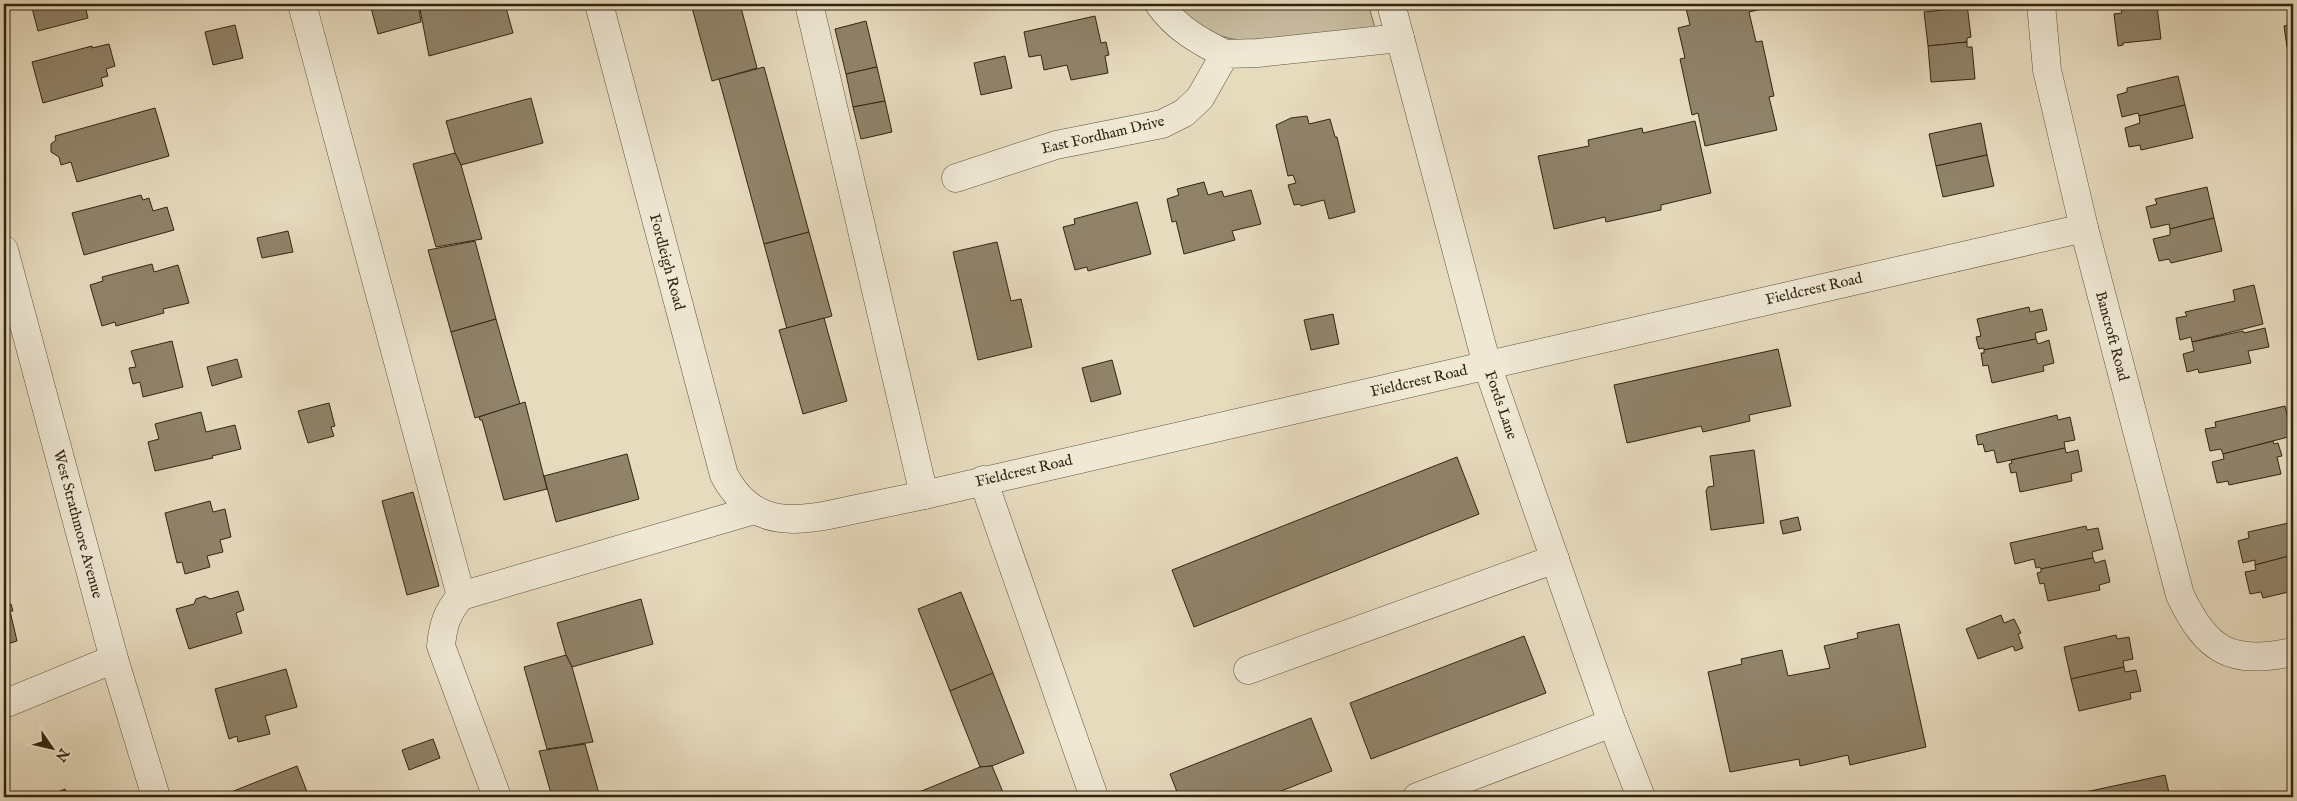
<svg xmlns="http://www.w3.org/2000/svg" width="2297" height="801" viewBox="0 0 2297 801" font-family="'IM FELL English',serif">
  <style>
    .green { fill: #c8bca0; stroke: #7d7058 }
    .building { fill: #90836a; stroke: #322410 }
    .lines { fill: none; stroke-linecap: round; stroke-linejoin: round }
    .minor-casing { stroke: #5f523c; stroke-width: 29 }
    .minor { stroke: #efe8d5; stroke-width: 28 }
    .labels { text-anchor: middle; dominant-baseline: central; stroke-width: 4.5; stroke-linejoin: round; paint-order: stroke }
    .street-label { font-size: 15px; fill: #322410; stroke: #efe8d5 }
  </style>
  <rect width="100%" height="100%" fill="#e7dbbe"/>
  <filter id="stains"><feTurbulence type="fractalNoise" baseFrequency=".004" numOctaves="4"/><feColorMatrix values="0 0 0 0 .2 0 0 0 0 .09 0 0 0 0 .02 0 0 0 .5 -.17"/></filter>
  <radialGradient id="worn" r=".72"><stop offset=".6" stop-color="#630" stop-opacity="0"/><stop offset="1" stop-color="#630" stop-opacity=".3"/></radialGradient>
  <!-- green -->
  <path class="green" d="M1174 4H1368L1377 34 1239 40C1205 34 1197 28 1174 4Z"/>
  <!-- building -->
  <g class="building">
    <polygon points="31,4 109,4 86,10 88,18 38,31"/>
    <polygon points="370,4 418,4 421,22 378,34"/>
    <polygon points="440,4 505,4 513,33 429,56 420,9"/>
    <polygon points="691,4 740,4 757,68 712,81"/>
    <polygon points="1685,4 1760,4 1762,9 1749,12 1756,42 1762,41 1774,96 1769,97 1777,130 1705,146 1698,113 1692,115 1680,59 1685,58 1678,28 1690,25"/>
    <polygon points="1967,4 1971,37 1967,38 1967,42 1928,46 1924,12 1962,8 1962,5"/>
    <polygon points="2121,4 2157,4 2157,6 2121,9"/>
    <polygon points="2157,6 2161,39 2123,43 2123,45 2118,46 2114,14 2122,13 2121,9"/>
    <polygon points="1095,16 1101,43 1106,42 1109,55 1105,56 1108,73 1071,80 1067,65 1044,70 1041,55 1029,57 1024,32"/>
    <polygon points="866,21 877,67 846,74 835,29"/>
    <polygon points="2293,24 2293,46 2287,47 2284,26"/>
    <polygon points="235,25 243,58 213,65 205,32"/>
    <polygon points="1967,42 1967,47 1972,47 1975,79 1931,82 1928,46"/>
    <polygon points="109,44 115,66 106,69 108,76 101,78 103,86 43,103 32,62 92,46 92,48"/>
    <polygon points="1005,56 1012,88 981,95 974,63"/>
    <polygon points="764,67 809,232 764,244 719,79"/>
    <polygon points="877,67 885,101 853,107 846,74"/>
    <polygon points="2178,76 2185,105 2139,116 2138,113 2122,117 2117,95 2127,92 2127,88"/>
    <polygon points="531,98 543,143 461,165 455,153 446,121"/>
    <polygon points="885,101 892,132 861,139 853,107"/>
    <polygon points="2185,105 2193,138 2141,150 2140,145 2129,147 2125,128 2140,123 2139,116"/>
    <polygon points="155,108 169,156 77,182 71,162 61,165 59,157 51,152 51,144 56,140 55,136"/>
    <polygon points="1307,116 1309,124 1330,119 1335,137 1337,137 1355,212 1329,219 1324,200 1301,206 1300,204 1294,205 1288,185 1296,183 1293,175 1288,176 1276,125 1291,118"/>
    <polygon points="1695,121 1711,193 1661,205 1661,210 1606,222 1605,217 1554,229 1538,156 1589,146 1588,140 1642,128 1643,133"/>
    <polygon points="1981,123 1987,155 1936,166 1929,134"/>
    <polygon points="455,153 461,165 482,239 436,247 413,164"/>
    <polygon points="1987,155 1994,186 1943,197 1936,166"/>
    <polygon points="1204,182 1208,195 1222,191 1224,197 1251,190 1261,224 1232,231 1235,240 1184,254 1176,221 1172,222 1167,199 1179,195 1177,189"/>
    <polygon points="2207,187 2214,218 2170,229 2169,224 2151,228 2146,207 2157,204 2155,199"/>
    <polygon points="141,195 143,200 149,198 153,211 167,207 174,230 84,255 72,213"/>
    <polygon points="1137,202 1151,254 1088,271 1087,267 1075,270 1063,227 1075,224 1074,219"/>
    <polygon points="2214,218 2222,251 2171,263 2169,259 2159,261 2153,239 2170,235 2170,229"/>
    <polygon points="288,231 293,252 262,258 257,238"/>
    <polygon points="809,232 832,316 787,329 764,244"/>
    <polygon points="475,241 496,319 451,332 428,250"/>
    <polygon points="997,242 1011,301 1021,299 1032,347 978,360 953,252"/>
    <polygon points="152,264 154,272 178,265 189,303 163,309 164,313 116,326 115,322 102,326 90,285 103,281 102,277"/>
    <polygon points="2254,285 2263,324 2192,342 2191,337 2180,340 2176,318 2187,316 2185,312 2235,301 2233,290"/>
    <polygon points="2029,307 2030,312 2042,309 2047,330 2035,333 2036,339 1984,350 1984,348 1979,349 1976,337 1981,336 1977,319"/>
    <polygon points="1333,314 1339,344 1311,350 1304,320"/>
    <polygon points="824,318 847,401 803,414 779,330"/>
    <polygon points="496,319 520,404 475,418 451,332"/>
    <polygon points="2265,328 2269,347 2248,351 2251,363 2199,373 2198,369 2187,372 2183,354 2194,351 2192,342 2243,331 2244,333"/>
    <polygon points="2036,339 2038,344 2049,340 2054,363 2043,366 2044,371 1992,383 1988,365 1983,366 1981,353 1984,353 1984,350"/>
    <polygon points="172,341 183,387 143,397 140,382 133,384 131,377 129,368 136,367 131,351"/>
    <polygon points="1778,349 1791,406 1749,415 1750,421 1703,432 1701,426 1627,443 1614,385"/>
    <polygon points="237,359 242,377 212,386 207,367"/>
    <polygon points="1112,360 1121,394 1091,402 1082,368"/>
    <polygon points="525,402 547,489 504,500 482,420 480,420 479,417"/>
    <polygon points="329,403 335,426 331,427 334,436 308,443 298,411"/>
    <polygon points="2285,406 2292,436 2223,454 2221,449 2210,451 2205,429 2216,427 2215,422"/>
    <polygon points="201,412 206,432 235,425 241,449 212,456 213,458 155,471 148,442 159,439 155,424"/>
    <polygon points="2057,415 2058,420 2070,417 2075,440 2064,442 2065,448 1997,463 1994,450 1985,452 1983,444 1978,445 1976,435"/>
    <polygon points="2273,441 2274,444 2278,443 2282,456 2277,457 2281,474 2229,485 2228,481 2217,483 2212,462 2224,459 2223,454"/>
    <polygon points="2065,448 2066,453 2078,450 2082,471 2071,474 2072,481 2020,492 2016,472 2011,473 2009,464 2012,463 2011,460"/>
    <polygon points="1754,450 1764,523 1711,530 1706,491 1708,487 1714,486 1710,456"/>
    <polygon points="627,454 639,499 556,522 544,476"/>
    <polygon points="1457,457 1479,514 1194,627 1172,570"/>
    <polygon points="413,492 439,586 407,595 382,501"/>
    <polygon points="210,501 213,512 225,509 231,537 220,540 223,552 207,556 210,567 185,574 182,562 177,563 165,513"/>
    <polygon points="1798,517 1801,530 1783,534 1780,521"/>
    <polygon points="2293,522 2293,555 2255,565 2255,560 2243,563 2238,541 2249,538 2248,532"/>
    <polygon points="2086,526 2087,530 2098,528 2103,549 2092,552 2093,558 2041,569 2040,567 2036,568 2034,559 2015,564 2010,543"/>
    <polygon points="2293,555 2293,591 2263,598 2261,592 2250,594 2245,572 2256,570 2255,565"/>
    <polygon points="2093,558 2095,563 2105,560 2110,582 2099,585 2100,590 2048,601 2044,583 2040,584 2037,573 2041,572 2041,569"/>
    <polygon points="4,591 7,605 11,604 13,611 10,611 17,641 4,645"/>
    <polygon points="238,591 244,610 236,613 242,633 189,649 176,609 194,604 196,599 205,596 210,599"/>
    <polygon points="961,592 993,673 950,691 918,609"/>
    <polygon points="641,599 653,644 572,667 566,655 557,623"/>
    <polygon points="2001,615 2004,623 2014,619 2021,633 2018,634 2023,648 2015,651 2013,646 1978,659 1966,629"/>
    <polygon points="1899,624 1926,747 1850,765 1848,755 1800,766 1799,759 1730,772 1708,672 1742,664 1741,659 1782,650 1788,676 1830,668 1824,646 1858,638 1857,633"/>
    <polygon points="2116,635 2117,639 2129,637 2133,659 2123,661 2124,667 2071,679 2064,647"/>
    <polygon points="1524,636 1546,693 1371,759 1350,703"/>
    <polygon points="566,655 572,667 593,742 547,749 524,667"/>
    <polygon points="2124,667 2125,672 2136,670 2141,691 2130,693 2131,699 2079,711 2071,679"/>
    <polygon points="286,669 297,707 265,716 270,734 238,742 237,736 229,739 215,689"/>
    <polygon points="993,673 1024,753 992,766 980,767 950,691"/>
    <polygon points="1311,718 1332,771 1266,797 1179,797 1170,774"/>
    <polygon points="433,739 440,758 409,770 402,750"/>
    <polygon points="585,744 600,797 552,797 539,751"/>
    <polygon points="297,766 309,797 233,797 231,792"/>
    <polygon points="992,766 1005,797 907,797 980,767"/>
    <polygon points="2165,775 2170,797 2062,797"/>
    <polygon points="65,789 68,797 45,797"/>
    <polygon points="2224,791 2225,797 2194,797"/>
  </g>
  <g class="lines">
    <!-- minor casing -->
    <g class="minor-casing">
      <g id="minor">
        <polyline points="302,4 461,596"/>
        <path d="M599 4 724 475C754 531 799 522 852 510 876 505 900 500 924 495L2084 228"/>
        <polyline points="809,4 924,495"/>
        <path d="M1159 4C1176 28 1199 41 1225 54"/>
        <polyline points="1391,4 1487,365 1612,723 1641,797"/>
        <path d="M2041 4 2047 70 2084 228 2180 595C2207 652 2231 665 2293 652"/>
        <polyline points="956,178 1056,145 1162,124 1184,113 1200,98 1225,54 1258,53 1400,38"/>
        <polyline points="4,250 114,659 156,797"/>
        <polyline points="983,480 1094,797"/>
        <polyline points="1248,670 1555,559"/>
        <polyline points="4,704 114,659"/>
        <path d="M497 797 441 646C443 625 447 612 461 596L754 510"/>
        <polyline points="1417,797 1612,723"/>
      </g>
    </g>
    <!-- minor -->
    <use href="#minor" class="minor"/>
  </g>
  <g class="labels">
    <!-- street labels -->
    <g class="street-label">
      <text transform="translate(1103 135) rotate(-13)">East Fordham Drive</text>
      <text transform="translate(667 262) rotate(75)">Fordleigh Road</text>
      <text transform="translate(1814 289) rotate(-13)">Fieldcrest Road</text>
      <text transform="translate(2112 336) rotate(75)">Bancroft Road</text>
      <text transform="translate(1419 381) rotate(-13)">Fieldcrest Road</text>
      <text transform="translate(1501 405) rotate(71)">Fords Lane</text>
      <text transform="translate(1024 471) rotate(-13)">Fieldcrest Road</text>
      <text transform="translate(78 524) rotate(75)">West Strathmore Avenue</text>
    </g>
  </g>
  <!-- margin -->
  <rect width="2297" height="801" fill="none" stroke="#e7dbbe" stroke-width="20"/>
  <rect x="5" y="5" width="2287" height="791" fill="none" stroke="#322410" stroke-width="2.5"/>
  <rect x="10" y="10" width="2277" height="781" fill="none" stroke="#322410"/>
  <!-- north arrow -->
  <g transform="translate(52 748) rotate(124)" stroke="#efe8d5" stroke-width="4" paint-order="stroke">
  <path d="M0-4L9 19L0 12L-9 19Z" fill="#322410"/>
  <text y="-8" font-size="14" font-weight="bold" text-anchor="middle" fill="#322410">N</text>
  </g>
  <rect width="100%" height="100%" filter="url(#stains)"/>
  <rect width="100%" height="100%" fill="url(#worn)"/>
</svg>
